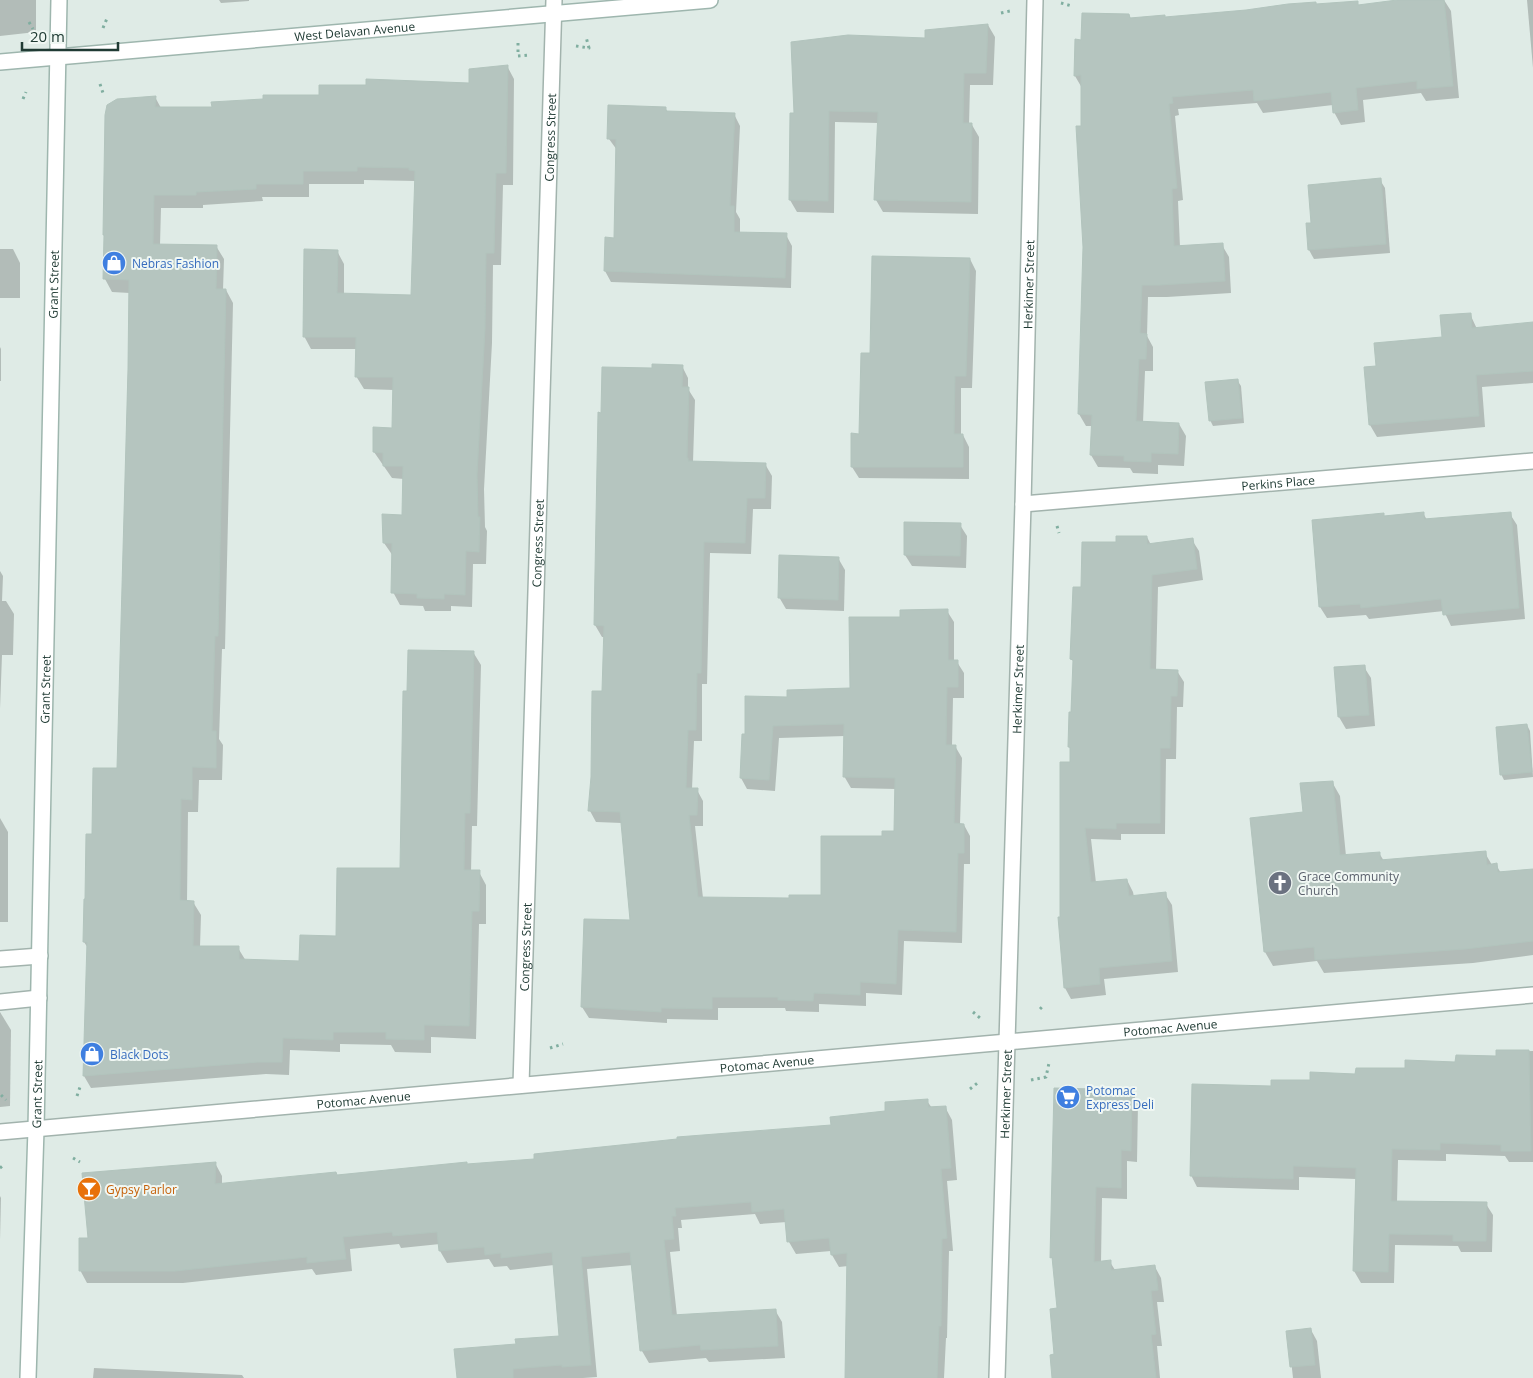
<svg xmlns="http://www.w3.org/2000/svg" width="1533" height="1378" viewBox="0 0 1533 1378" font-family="'Open Sans',sans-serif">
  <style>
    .shadow { fill: #0003 }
    .building { fill: #b5c5bf; stroke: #b2c4bd }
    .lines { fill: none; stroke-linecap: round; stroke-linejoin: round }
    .lane-casing { stroke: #a2b3ad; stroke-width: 18 }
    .street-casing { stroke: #a2b3ad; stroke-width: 18 }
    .secondary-casing { stroke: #9eb6ae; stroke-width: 18 }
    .path { stroke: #80aea0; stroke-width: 3; stroke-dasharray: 2.5 4; stroke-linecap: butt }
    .lane { stroke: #fff; stroke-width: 15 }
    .street { stroke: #fff; stroke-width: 15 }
    .secondary { stroke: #fff; stroke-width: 15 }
    .labels { text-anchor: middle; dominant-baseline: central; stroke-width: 4; stroke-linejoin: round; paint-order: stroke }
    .street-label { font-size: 12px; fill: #203b34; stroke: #f0f7f3 }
    .shop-label { font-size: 12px; fill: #366cbe; stroke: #f0f7f3; text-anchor: start }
    .worship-label { font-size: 12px; fill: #5b616d; stroke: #f0f7f3; text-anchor: start }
    .food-label { font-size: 12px; fill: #c56008; stroke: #f0f7f3; text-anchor: start }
  </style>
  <rect width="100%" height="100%" fill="#dfebe6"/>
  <!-- shadow -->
  <g class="shadow">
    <polygon points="0,0 36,0 36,32 0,36"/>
    <polygon points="219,0 249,0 249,1 221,3"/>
    <polygon points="1434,0 1444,0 1451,11 1459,98 1426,101 1421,93 1363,100 1365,122 1341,125 1334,112 1333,105 1263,113 1257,103 1178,109 1179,115 1175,116 1183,200 1178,201 1180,247 1222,245 1229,257 1231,293 1167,297 1148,297 1147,336 1153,347 1153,371 1145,371 1143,423 1179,424 1186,436 1184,466 1158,465 1158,474 1133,473 1130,468 1098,467 1091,455 1093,426 1086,426 1079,414 1084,247 1082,88 1075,76 1083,41 1129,15 1131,19 1165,19 1316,3 1317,5 1357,2 1359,6"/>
    <polygon points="1527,0 1533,0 1533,68"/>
    <polygon points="988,25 995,37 993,85 970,85 969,125 972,125 979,137 978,214 883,212 876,200 879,123 835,122 834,213 797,212 790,200 795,114 926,39"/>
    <polygon points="507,66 514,79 513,185 503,185 501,265 493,265 492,343 484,489 485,527 487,531 486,564 473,564 472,607 451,606 451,611 425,611 423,606 400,605 393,592 393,556 384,543 403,516 404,479 392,478 374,452 393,429 394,390 364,389 356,376 357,349 311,349 304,336 337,251 344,264 344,295 412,296 416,181 364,180 364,184 309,184 309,197 262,197 263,201 203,205 203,208 161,208 160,245 216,246 224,259 223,290 226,290 233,303 225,649 222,649 219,739 223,745 222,780 199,780 198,812 188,812 187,902 193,902 201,915 200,947 238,948 246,961 300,962 338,938 401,870 408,692 473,652 481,665 477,826 472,826 471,872 479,872 486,885 486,924 479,924 476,1039 431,1037 431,1053 395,1052 391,1045 340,1044 340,1052 290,1050 289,1075 266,1074 91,1088 84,1076 88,948 84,942 93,835 118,769 130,293 112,292 105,279 105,237 155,97 161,108 213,108 320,96 470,84"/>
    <polygon points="665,108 668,112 734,114 740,126 736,212 740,219 740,233 786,235 792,246 791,288 611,282 605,271 606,239 615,239 617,150 609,139"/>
    <polygon points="1380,180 1385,188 1390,253 1314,259 1309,250 1313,224"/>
    <polygon points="0,249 13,249 20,263 20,298 0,298"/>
    <polygon points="970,259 976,271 972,388 961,388 961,435 963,435 969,447 969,479 859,478 852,467 860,435"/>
    <polygon points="1470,314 1477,329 1533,323 1533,383 1482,387 1485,427 1377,437 1370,425 1377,367 1443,338"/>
    <polygon points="0,347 1,349 1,381 0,381"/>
    <polygon points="682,366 688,378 688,389 695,400 693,462 765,464 772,476 771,509 753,509 751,554 710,553 707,684 702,684 702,741 694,741 692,789 697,790 703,801 703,826 695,826 703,898 791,899 822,897 884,837 896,832 896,789 851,788 844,776 845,736 779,738 775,791 747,789 741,778 746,735 788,698 851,689 902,618 947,611 954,622 954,662 957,662 964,673 964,698 953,698 952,746 955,746 962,758 960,825 964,825 970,836 970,864 964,864 962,943 904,941 902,995 866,993 866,1006 819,1004 819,1012 786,1011 785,1008 718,1008 718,1020 667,1019 667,1023 589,1018 582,1007 631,922 622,823 596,822 590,811 603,693 605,637 602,637 595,625 602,414 653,369"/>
    <polygon points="1237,380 1241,386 1244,423 1213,426 1210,420"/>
    <polygon points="1423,513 1427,520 1510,514 1517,525 1525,619 1451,626 1444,611 1369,619 1366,615 1327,618 1320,607 1383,514 1385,517"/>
    <polygon points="960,525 967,536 966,568 912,566 905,555"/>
    <polygon points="1147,537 1151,545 1192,540 1199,551 1203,580 1158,587 1156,670 1177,671 1184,682 1183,707 1177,707 1176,759 1166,759 1165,834 1121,834 1121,840 1091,839 1096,883 1127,880 1133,892 1134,897 1165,894 1172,905 1178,972 1104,979 1106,995 1071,999 1065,988 1061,918 1071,763 1071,750 1069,747 1074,663 1072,659 1082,588 1117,543"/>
    <polygon points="838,558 845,570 844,611 786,609 779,597"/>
    <polygon points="0,571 3,576 2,601 6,601 14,614 13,655 2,655 0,709"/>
    <polygon points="1364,667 1371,678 1375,726 1346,729 1339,717"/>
    <polygon points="1527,725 1530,731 1533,777 1504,780 1501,774"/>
    <polygon points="1332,782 1340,796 1346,856 1379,853 1384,861 1485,853 1492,865 1496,865 1501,873 1533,870 1533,955 1473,963 1324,973 1317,961 1273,966 1265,952 1252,819 1304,813"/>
    <polygon points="0,818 8,832 8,922 0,922"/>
    <polygon points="0,1012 11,1030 10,1106 0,1107"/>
    <polygon points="1533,1051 1533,1162 1509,1162 1505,1156 1446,1154 1446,1161 1398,1160 1397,1202 1486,1204 1493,1215 1492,1252 1461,1252 1458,1246 1395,1245 1394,1283 1361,1283 1354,1271 1356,1179 1299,1177 1299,1190 1197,1187 1191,1175 1272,1087 1497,1057 1497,1052"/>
    <polygon points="1132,1092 1138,1103 1137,1162 1127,1161 1127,1199 1102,1198 1101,1263 1110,1262 1115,1270 1155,1267 1161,1278 1164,1302 1157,1302 1162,1346 1157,1346 1160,1378 1053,1378 1058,1309 1054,1262 1051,1257"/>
    <polygon points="927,1101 932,1108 945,1107 952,1120 957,1180 947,1181 953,1251 949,1251 947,1338 946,1338 944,1378 850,1378 848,1266 839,1267 832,1255 831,1251 796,1254 789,1242 787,1222 760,1224 755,1214 681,1220 682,1228 678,1228 680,1251 670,1252 677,1316 775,1310 782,1322 785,1358 709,1362 706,1358 649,1363 642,1351 633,1265 587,1269 597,1377 583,1378 458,1378 517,1345 561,1337 554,1265 510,1270 507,1266 494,1267 489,1259 447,1263 440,1251 440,1244 401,1248 399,1244 350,1249 352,1271 316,1275 312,1269 183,1283 87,1283 80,1270 90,1239 215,1163 222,1176 222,1184 535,1160 832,1126"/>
    <polygon points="0,1196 1,1198 0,1240"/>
    <polygon points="1311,1330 1317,1341 1321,1378 1293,1378 1288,1332"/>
    <polygon points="94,1368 242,1375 244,1378 93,1378"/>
  </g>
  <!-- building -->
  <g class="building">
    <polygon points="1397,0 1444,0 1453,86 1417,89 1417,81 1356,88 1358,110 1333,113 1331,92 1254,101 1253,90 1172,97 1173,103 1169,104 1177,188 1172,189 1174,246 1223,243 1225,281 1160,285 1142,285 1140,333 1147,334 1146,359 1139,359 1136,421 1179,423 1178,454 1151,453 1151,462 1124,461 1124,456 1090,455 1092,415 1078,414 1083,247 1076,126 1081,126 1081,75 1074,76 1075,39 1081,40 1082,13 1129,14 1130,18 1165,15 1165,17 1246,10 1288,4 1316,2 1316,4 1358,1 1358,5"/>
    <polygon points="988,24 986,73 964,73 963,123 972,123 971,202 874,200 878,112 829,111 828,201 789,200 790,113 794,113 791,42 848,35 925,38 925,30"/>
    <polygon points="508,65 506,173 496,173 494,253 486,253 485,329 477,475 478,517 480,517 479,552 466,551 465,595 444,594 444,599 417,598 417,594 391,593 392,543 383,543 382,514 402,515 403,466 383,466 383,453 373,452 373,427 392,428 393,377 355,377 356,337 303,337 304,249 338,250 337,293 411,295 415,171 409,170 409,168 357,167 357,171 303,171 303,184 256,184 256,189 196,192 196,195 154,195 153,244 217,245 216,289 226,289 218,636 215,636 212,731 216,731 216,768 192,767 192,800 181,799 180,900 194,901 193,946 239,946 239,959 299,961 300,935 336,936 337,868 400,868 403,691 407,691 408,650 474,651 470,813 465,813 464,870 480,870 479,911 472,911 469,1026 424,1025 424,1040 386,1039 386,1032 333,1032 333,1040 283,1038 282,1062 258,1062 83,1076 87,942 83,942 84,899 85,899 86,834 92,834 93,768 117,768 128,369 129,280 103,279 104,235 103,235 105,115 107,105 117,99 156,96 155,107 212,107 211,102 263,99 263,95 319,95 319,85 366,85 366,79 469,83 469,69"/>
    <polygon points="608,105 666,107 666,111 735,113 730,206 734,206 734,232 787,233 785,278 604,271 605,237 614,238 616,139 607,139"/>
    <polygon points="1381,178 1386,244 1308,250 1306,223 1311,223 1308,185"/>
    <polygon points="872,256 970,258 966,376 955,376 954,434 963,434 963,467 851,467 851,433 859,434 861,353 870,353"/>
    <polygon points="1471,313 1472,328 1533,322 1533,371 1476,375 1479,416 1369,425 1364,367 1376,366 1374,343 1442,337 1440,315"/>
    <polygon points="652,364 683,365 682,387 689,387 687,458 688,458 688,461 766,463 765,498 747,498 745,543 704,542 701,673 697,673 696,730 688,730 686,788 698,788 697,815 689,815 698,897 789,898 789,895 821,895 821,836 882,836 882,831 894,831 895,778 843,777 844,724 773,726 769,780 740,778 742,734 745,734 745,696 787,697 787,690 850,688 849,617 900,617 900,610 948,609 948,660 958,660 958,687 947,687 946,745 956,745 954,823 964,824 964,853 958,853 956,932 898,930 896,984 860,982 860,995 814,993 813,1001 778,1000 778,997 712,997 712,1009 661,1008 661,1012 581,1007 584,919 630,920 620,812 588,811 591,777 592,691 602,691 604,626 594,625 598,412 601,413 602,367 652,368"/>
    <polygon points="1238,379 1242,418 1209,421 1205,382"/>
    <polygon points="1424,512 1424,519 1511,512 1519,608 1443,615 1441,599 1361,608 1360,604 1319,607 1312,520 1384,513 1384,516"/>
    <polygon points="904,522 961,523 960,556 904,555"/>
    <polygon points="1116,536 1147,536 1147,544 1193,538 1197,569 1152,575 1150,669 1178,670 1177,696 1171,696 1170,748 1160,748 1160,823 1116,823 1116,829 1085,828 1091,882 1127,879 1129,896 1166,892 1172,961 1099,968 1100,984 1064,988 1058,917 1060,917 1060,762 1070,762 1070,747 1068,747 1069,712 1071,712 1073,660 1070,659 1073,587 1081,587 1082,542 1116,542"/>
    <polygon points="779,555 839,557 838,600 778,598"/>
    <polygon points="1365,665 1369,715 1338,717 1334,667"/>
    <polygon points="1527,724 1532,772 1500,775 1496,727"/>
    <polygon points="1333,781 1340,855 1380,852 1380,860 1486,851 1487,865 1497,863 1498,872 1533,869 1533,941 1465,949 1315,960 1314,947 1264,952 1250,818 1303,812 1300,783"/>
    <polygon points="1496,1050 1529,1050 1531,1151 1501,1151 1501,1145 1440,1143 1440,1150 1392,1149 1391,1201 1487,1202 1486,1241 1453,1241 1453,1235 1389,1234 1388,1272 1353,1271 1356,1168 1293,1166 1293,1179 1190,1176 1192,1084 1271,1086 1271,1080 1310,1080 1310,1072 1355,1074 1356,1068 1405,1068 1405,1060 1455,1062 1456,1055 1496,1056"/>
    <polygon points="1054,1088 1132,1090 1131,1151 1121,1150 1121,1188 1096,1187 1094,1262 1111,1260 1111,1270 1155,1265 1158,1290 1151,1291 1156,1334 1151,1335 1156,1378 1052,1378 1050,1355 1054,1354 1050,1309 1057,1308 1052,1257 1050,1258"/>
    <polygon points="928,1099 928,1107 946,1106 951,1168 941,1169 947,1238 942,1239 941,1326 939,1326 937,1378 845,1378 847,1253 831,1255 829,1238 787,1242 784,1209 752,1212 751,1202 675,1208 676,1216 672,1216 674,1239 664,1240 672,1315 776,1309 778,1346 701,1350 700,1345 640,1351 630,1252 581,1257 591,1365 562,1367 562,1365 513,1369 513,1378 457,1378 454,1349 516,1344 515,1339 559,1336 552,1252 501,1258 501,1253 485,1255 484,1247 439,1251 437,1232 393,1236 392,1232 343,1237 346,1259 307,1263 307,1257 175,1271 79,1271 79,1238 88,1238 82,1173 216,1162 215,1184 336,1172 337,1175 467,1162 467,1164 534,1159 534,1154 630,1144 677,1139 677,1137 831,1125 830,1117 885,1111 885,1102"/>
    <polygon points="1311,1328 1315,1365 1290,1367 1286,1331"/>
  </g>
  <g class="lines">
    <!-- lane casing -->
    <g class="lane-casing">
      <g id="lane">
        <polyline points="0,959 40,956"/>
        <polyline points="0,1002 39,998"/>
      </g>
    </g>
    <!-- street casing -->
    <g class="street-casing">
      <g id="street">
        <path id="s1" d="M1023 504 1533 461"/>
        <path id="s2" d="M521 1085 554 0"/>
        <path id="s3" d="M0 1132 1533 995"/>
        <path id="s4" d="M997 1378 1023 504 1035 0"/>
      </g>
    </g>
    <!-- secondary casing -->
    <g class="secondary-casing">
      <g id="secondary">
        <path id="s5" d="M0 62 710 0"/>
        <path id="s6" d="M28 1378 36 1129 59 0"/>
      </g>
    </g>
    <!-- path -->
    <g class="path">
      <polyline points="1061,3 1072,6"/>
      <polyline points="1001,13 1010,11"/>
      <polyline points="29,22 33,29"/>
      <polyline points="103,28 108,16"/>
      <polyline points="518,43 518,56 529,55"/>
      <polyline points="576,46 589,48 586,37"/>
      <polyline points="100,84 103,93"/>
      <polyline points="23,99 26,92"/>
      <polyline points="1057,526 1059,533"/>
      <polyline points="1040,1009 1044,1005"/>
      <polyline points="973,1012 980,1018"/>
      <polyline points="550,1048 563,1044"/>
      <polyline points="1031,1080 1046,1077 1049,1063"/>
      <polyline points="970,1089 980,1081"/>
      <polyline points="1,1095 6,1100"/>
      <polyline points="77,1096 80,1087"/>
      <polyline points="73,1158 80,1162"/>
      <polyline points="0,1168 5,1164"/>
    </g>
    <!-- lane -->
    <use href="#lane" class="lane"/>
    <!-- street -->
    <use href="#street" class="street"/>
    <!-- secondary -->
    <use href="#secondary" class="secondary"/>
  </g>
  <!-- icons -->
  <defs>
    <g id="shop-disc" transform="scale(1.25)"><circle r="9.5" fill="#3f7fe0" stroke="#f0f7f3"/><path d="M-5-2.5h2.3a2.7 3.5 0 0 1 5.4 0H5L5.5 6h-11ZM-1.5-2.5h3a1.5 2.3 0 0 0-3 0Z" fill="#fff"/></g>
    <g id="church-disc" transform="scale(1.25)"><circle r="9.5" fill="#6b7280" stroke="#f0f7f3"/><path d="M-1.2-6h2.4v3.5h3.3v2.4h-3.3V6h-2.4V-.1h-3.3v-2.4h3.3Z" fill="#fff"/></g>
    <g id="supermarket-disc" transform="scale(1.25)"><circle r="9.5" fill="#3f7fe0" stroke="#f0f7f3"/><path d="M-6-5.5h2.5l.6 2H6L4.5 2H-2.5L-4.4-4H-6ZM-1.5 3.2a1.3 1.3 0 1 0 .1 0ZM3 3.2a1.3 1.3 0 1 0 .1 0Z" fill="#fff"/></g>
    <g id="bar-disc" transform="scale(1.25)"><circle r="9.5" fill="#e8710a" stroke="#f0f7f3"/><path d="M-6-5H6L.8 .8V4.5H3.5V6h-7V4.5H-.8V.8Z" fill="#fff"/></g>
  </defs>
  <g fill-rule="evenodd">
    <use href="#shop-disc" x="114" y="263"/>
    <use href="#church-disc" x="1280" y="883"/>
    <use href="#shop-disc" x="92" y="1054"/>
    <use href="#supermarket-disc" x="1068" y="1097"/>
    <use href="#bar-disc" x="89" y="1189"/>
  </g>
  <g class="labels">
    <!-- street labels -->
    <g class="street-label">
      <text stroke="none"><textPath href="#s5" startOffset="356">West Delavan Avenue</textPath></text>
      <text stroke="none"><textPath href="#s2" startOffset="948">Congress Street</textPath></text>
      <text stroke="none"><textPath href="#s6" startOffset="1094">Grant Street</textPath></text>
      <text stroke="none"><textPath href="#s4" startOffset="1094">Herkimer Street</textPath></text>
      <text stroke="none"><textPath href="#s1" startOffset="256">Perkins Place</textPath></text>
      <text stroke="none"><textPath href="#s2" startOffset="542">Congress Street</textPath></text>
      <text stroke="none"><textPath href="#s6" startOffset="689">Grant Street</textPath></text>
      <text stroke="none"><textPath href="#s4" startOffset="689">Herkimer Street</textPath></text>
      <text stroke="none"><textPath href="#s2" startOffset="138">Congress Street</textPath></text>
      <text stroke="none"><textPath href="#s3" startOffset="1175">Potomac Avenue</textPath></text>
      <text stroke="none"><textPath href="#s3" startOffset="770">Potomac Avenue</textPath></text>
      <text stroke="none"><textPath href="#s6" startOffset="284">Grant Street</textPath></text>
      <text stroke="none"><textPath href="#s4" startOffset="284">Herkimer Street</textPath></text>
      <text stroke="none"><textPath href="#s3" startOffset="365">Potomac Avenue</textPath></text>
    </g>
    <!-- shop labels -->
    <g class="shop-label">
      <text x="132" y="263">Nebras Fashion</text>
      <text x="110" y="1054">Black Dots</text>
      <text x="1086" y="1090">Potomac<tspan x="1086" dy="14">Express Deli</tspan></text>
    </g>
    <!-- worship labels -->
    <g class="worship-label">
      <text x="1298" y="876">Grace Community<tspan x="1298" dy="14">Church</tspan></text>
    </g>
    <!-- food labels -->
    <g class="food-label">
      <text x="106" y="1189">Gypsy Parlor</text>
    </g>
  </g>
  <!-- scale -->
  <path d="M22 42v8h96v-8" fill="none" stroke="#203b34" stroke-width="2.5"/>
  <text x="30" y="42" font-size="15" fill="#203b34" stroke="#f0f7f3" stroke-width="4" paint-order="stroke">20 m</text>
</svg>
